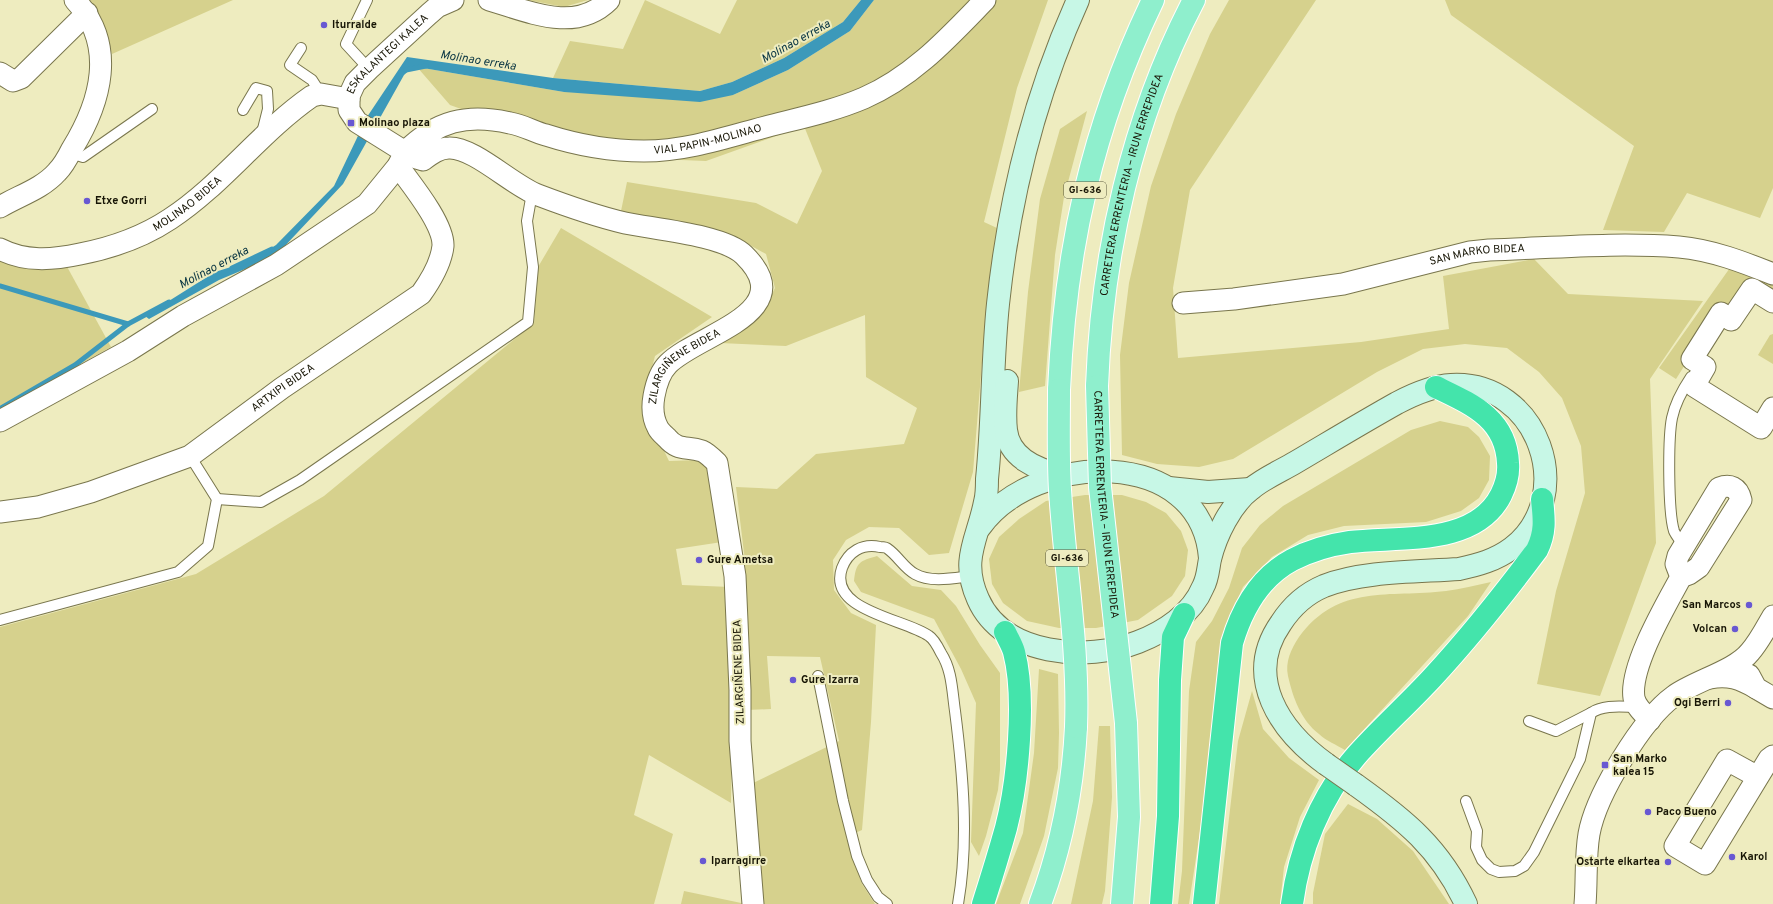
<svg xmlns="http://www.w3.org/2000/svg" width="1773" height="904" viewBox="0 0 1773 904" font-family="Overpass,sans-serif">
  <style>
    .green { fill: #d6d18d }
    .water { fill: #3c99ba }
    .lines { fill: none; stroke-linecap: round; stroke-linejoin: round }
    .stream { stroke: #3c99ba; stroke-width: 5 }
    .lane-casing { stroke: #79764d; stroke-width: 12 }
    .street-casing { stroke: #79764d; stroke-width: 23 }
    .secondary-casing { stroke: #79764d; stroke-width: 24 }
    .primary-casing { stroke: #fff; stroke-width: 24 }
    .highway-casing { stroke: #fff; stroke-width: 24 }
    .lane { stroke: #fff; stroke-width: 10 }
    .street { stroke: #fff; stroke-width: 21 }
    .secondary { stroke: #c7f7e6; stroke-width: 22 }
    .primary { stroke: #8fefcd; stroke-width: 22 }
    .highway { stroke: #44e4ab; stroke-width: 22 }
    .secondary-bridge-casing { stroke: #79764d; stroke-width: 24; stroke-linecap: butt }
    .primary-bridge-casing { stroke: #fff; stroke-width: 24; stroke-linecap: butt }
    .secondary-bridge { stroke: #c7f7e6; stroke-width: 22 }
    .primary-bridge { stroke: #8fefcd; stroke-width: 22 }
    .poi-dot { fill: #6858d2; stroke: #eeecbf; stroke-width: 1.5 }
    .labels { text-anchor: middle; dominant-baseline: central; stroke-width: 4; stroke-linejoin: round; paint-order: stroke }
    .shield { fill: #eeecbf; stroke: #58563d; stroke-width: 1 }
    .shield-label { font-size: 10px; font-weight: bold; fill: #171505 }
    .poi-label { font-size: 11px; font-weight: bold; fill: #171505; stroke: #eeecbf; text-anchor: start }
    .street-label { font-size: 11px; fill: #171505; stroke: #eeecbf }
    .water-label { font-size: 12px; font-style: italic; fill: #083442; stroke: #eeecbf }
  </style>
  <rect width="100%" height="100%" fill="#eeecbf"/>
  <!-- green -->
  <g class="green">
    <polygon points="90,0 233,0 112,54 97,9"/>
    <polygon points="528,0 588,0 564,7"/>
    <polygon points="645,0 720,34 737,0 861,0 843,22 784,58 732,82 700,91 553,78 570,41 623,49"/>
    <polygon points="874,0 1048,0 1017,88 984,222 997,228 985,326 973,472 949,553 929,555 899,528 869,527 846,540 833,560 834,590 851,613 876,625 871,722 862,830 846,837 862,884 875,904 760,904 749,785 839,741 820,657 767,656 771,709 747,710 745,561 736,487 777,489 816,454 904,444 917,408 866,377 865,315 786,346 720,343 760,317 775,288 766,254 730,234 621,211 627,182 756,203 797,224 822,171 804,126 706,161 632,158 551,141 450,105 417,67 564,92 733,95 788,70 850,31"/>
    <polygon points="1229,0 1316,0 1190,190 1173,288 1178,358 1361,342 1449,329 1443,276 1534,259 1568,294 1703,301 1650,379 1656,543 1600,696 1537,684 1556,591 1585,493 1581,446 1562,398 1539,372 1507,348 1465,344 1423,349 1377,372 1233,459 1199,467 1157,464 1122,455 1120,355 1129,283 1151,186 1176,114 1210,34"/>
    <polygon points="1445,0 1773,0 1773,188 1760,218 1687,193 1664,232 1603,230 1634,146 1451,15"/>
    <polygon points="1087,111 1064,197 1055,255 1045,386 1019,392 1028,292 1040,199 1060,129"/>
    <polygon points="561,228 712,317 655,356 642,406 669,461 699,460 711,469 722,542 676,549 682,585 730,587 733,657 731,803 649,755 634,815 673,834 654,904 0,904 0,627 196,574 324,496 534,323 538,267"/>
    <polygon points="0,258 65,263 111,347 0,408"/>
    <polygon points="1732,265 1773,279 1773,299 1751,285 1730,316 1720,309 1676,379 1659,368"/>
    <polygon points="1773,334 1773,364 1758,355 1770,335"/>
    <polygon points="1440,421 1468,427 1479,437 1490,456 1489,480 1479,498 1461,511 1426,522 1344,526 1308,535 1272,557 1243,587 1225,627 1204,805 1189,904 1178,904 1182,871 1189,691 1196,642 1212,621 1229,588 1242,548 1260,525 1283,506 1411,430"/>
    <polygon points="1085,495 1122,495 1146,502 1166,513 1181,531 1188,550 1185,576 1172,596 1138,620 1096,628 1059,628 1027,621 1003,603 992,584 989,559 999,537 1019,519 1046,501"/>
    <path d="M877 556 912 586 941 590 956 606 980 645 1000 673V770L998 790 986 836 979 856 971 842 976 703 961 669 934 619 861 592 854 581C856 562 860 561 877 556Z"/>
    <path d="M1491 582 1468 616 1345 750C1337 745 1326 741 1319 734 1301 720 1293 698 1288 676 1285 662 1291 649 1299 637 1339 583 1389 598 1446 591 1461 589 1476 585 1491 582Z"/>
    <polygon points="1039,669 1058,674 1059,733 1058,768 1044,836 1020,904 996,904 1023,833 1034,753"/>
    <polygon points="1252,691 1263,729 1289,758 1319,780 1300,817 1284,867 1280,904 1219,904 1238,741"/>
    <polygon points="1099,726 1110,726 1112,797 1105,891 1102,904 1071,904 1093,801"/>
    <polygon points="1348,804 1377,819 1413,851 1449,904 1313,904 1313,893 1325,834"/>
    <polygon points="684,891 746,904 681,904"/>
  </g>
  <!-- water -->
  <polygon class="water" points="861,0 874,0 850,31 788,70 733,95 700,102 564,92 417,67 412,68 404,75 343,184 282,249 262,262 219,280 149,319 145,316 215,272 250,261 276,245 334,186 367,117 407,57 553,78 700,91 732,82 784,58 843,22"/>
  <g class="lines">
    <!-- stream -->
    <g class="stream">
      <polyline points="406,70 426,66"/>
      <polyline points="232,268 272,249"/>
      <polyline points="0,286 128,324"/>
      <polyline points="1,408 75,365 128,324 169,302"/>
    </g>
    <!-- lane casing -->
    <g class="lane-casing">
      <g id="lane">
        <polyline points="367,0 346,44 369,69"/>
        <polyline points="301,48 290,65 312,80 321,94"/>
        <polyline points="243,110 256,88 267,91 268,109 262,133"/>
        <polyline points="70,153 83,157 152,109"/>
        <polyline points="217,499 261,502 300,480 528,322 533,267 527,221 532,193"/>
        <path d="M1684 546C1681 541 1676 536 1674 531 1668 512 1668 438 1672 418 1675 403 1683 389 1691 377"/>
        <polyline points="0,620 178,572 208,546 217,499 190,456"/>
        <polyline points="818,676 843,801 857,856 867,880 878,897 887,904"/>
        <polyline points="1529,721 1556,731 1591,713"/>
        <path d="M1466 801 1477 831 1476 847 1482 860 1491 869 1499 872 1515 871 1524 866 1534 852 1580 759 1591 713C1604 704 1623 707 1638 707"/>
        <path d="M958 904C969 841 963 774 955 711 952 690 952 670 941 653 938 647 934 639 929 636 906 619 827 611 842 568 848 552 862 543 880 547 883 547 886 547 888 549 898 556 904 568 915 574 931 583 954 578 971 576"/>
      </g>
    </g>
    <!-- street casing -->
    <g class="street-casing">
      <g id="street">
        <path d="M489 0C528 11 575 34 609 0"/>
        <polyline points="0,73 13,81 21,78 87,13"/>
        <path d="M0 207C18 196 42 189 57 172 63 166 68 157 72 149 101 102 117 45 75 0"/>
        <path id="s1" d="M0 249C25 262 52 260 80 254 111 248 143 237 170 219 222 185 260 132 312 96L321 94 349 99"/>
        <polyline points="1773,302 1752,289 1731,320 1721,313 1692,359 1705,367 1694,386 1761,428 1773,408"/>
        <path id="s2" d="M1183 303 1234 299 1343 284 1470 252 1489 250C1552 248 1616 242 1679 247 1712 250 1743 262 1773 274"/>
        <path id="s3" d="M0 421 128 351 183 316 276 265 367 204 398 166 405 152 357 122 349 110V96L355 83 369 69 429 14 437 7 453 0"/>
        <path id="s4" d="M0 512 38 507 91 492 190 456 282 388 421 294C431 280 441 264 443 246 444 224 411 184 398 166"/>
        <polyline points="1749,675 1756,688 1773,698"/>
        <path d="M1710 678C1728 674 1741 679 1756 688"/>
        <path d="M1650 720C1644 714 1636 707 1634 698 1629 667 1666 605 1681 577L1689 574 1699 567 1741 500C1738 487 1730 484 1719 488L1678 556 1676 564 1681 577"/>
        <polyline points="1758,777 1727,760 1675,846 1705,864 1769,759 1773,756"/>
        <path id="s5" d="M753 904 740 741V690L735 576 717 463C713 459 707 453 702 451 686 446 678 451 667 438 664 435 660 432 658 428 653 419 652 407 654 396 656 385 659 373 668 364 697 334 803 313 744 255 724 235 653 229 625 223 595 216 567 206 538 195 513 186 474 147 449 148 439 148 431 154 423 160L413 157 405 152C436 121 467 113 510 123 523 125 534 132 546 135 577 145 612 151 644 151 682 151 718 140 754 130 790 120 829 113 864 98 913 77 949 37 985 0"/>
        <path d="M1585 904C1587 881 1585 857 1589 834 1596 795 1642 719 1674 696 1694 681 1735 671 1750 652 1759 642 1766 628 1773 616"/>
      </g>
    </g>
    <!-- secondary casing -->
    <g class="secondary-casing">
      <g id="secondary">
        <path d="M1078 0C1035 95 1009 200 998 304 992 362 993 421 987 479 987 487 987 495 985 502 978 539 960 559 978 599 1003 656 1087 662 1138 642 1164 632 1192 614 1203 587 1208 578 1208 569 1210 559 1216 535 1231 504 1251 489 1264 478 1281 471 1296 462 1330 442 1363 422 1397 403 1414 394 1432 386 1451 385 1538 380 1579 496 1512 548 1496 560 1478 565 1459 569 1417 572 1362 571 1324 586 1305 594 1292 606 1281 623 1243 677 1280 731 1326 764"/>
        <path d="M1007 381C1006 397 1004 414 1006 430 1009 458 1038 470 1062 475"/>
        <polyline points="1169,488 1208,492 1250,489"/>
        <path d="M980 527C1034 451 1201 445 1210 558"/>
        <path d="M1356 785C1405 820 1440 848 1466 904"/>
      </g>
    </g>
    <!-- primary casing -->
    <g class="primary-casing">
      <g id="primary">
        <path id="s6" d="M1097 386C1102 253 1132 119 1194 0"/>
        <path d="M1059 390C1065 250 1092 127 1153 0"/>
        <path d="M1040 904C1061 848 1073 787 1076 727"/>
        <polyline points="1122,904 1129,817 1126,723"/>
      </g>
    </g>
    <!-- highway casing -->
    <g class="highway-casing">
      <g id="highway">
        <path d="M983 904C991 879 999 853 1006 828 1018 782 1026 697 1014 652 1012 645 1008 639 1005 632"/>
        <polyline points="1161,904 1168,816 1170,680 1173,637 1184,614"/>
        <path d="M1204 904 1232 643C1242 609 1260 577 1292 560 1311 550 1329 545 1350 542 1397 536 1475 547 1501 495 1506 485 1509 474 1508 463 1506 418 1471 404 1436 387"/>
        <path d="M1292 904C1299 851 1320 797 1356 756 1380 729 1407 705 1432 678 1470 637 1504 594 1537 550 1546 532 1544 518 1542 499"/>
      </g>
    </g>
    <!-- lane -->
    <use href="#lane" class="lane"/>
    <!-- street -->
    <use href="#street" class="street"/>
    <!-- secondary -->
    <use href="#secondary" class="secondary"/>
    <!-- primary -->
    <use href="#primary" class="primary"/>
    <!-- highway -->
    <use href="#highway" class="highway"/>
    <!-- secondary-bridge casing -->
    <g class="secondary-bridge-casing">
      <polyline id="secondary-bridge" points="1326,764 1356,785"/>
    </g>
    <!-- primary-bridge casing -->
    <g class="primary-bridge-casing">
      <g id="primary-bridge">
        <path id="s7" d="M1097 386 1100 487 1126 723"/>
        <path d="M1059 390C1059 423 1058 457 1060 490 1065 570 1079 647 1076 727"/>
      </g>
    </g>
    <!-- secondary-bridge -->
    <use href="#secondary-bridge" class="secondary-bridge"/>
    <!-- primary-bridge -->
    <use href="#primary-bridge" class="primary-bridge"/>
  </g>
  <!-- markers -->
  <g class="poi-dot">
    <circle cx="324" cy="25" r="4"/>
    <rect x="347" y="119" width="8" height="8" rx="2"/>
    <circle cx="87" cy="201" r="4"/>
    <circle cx="699" cy="560" r="4"/>
    <circle cx="1749" cy="605" r="4"/>
    <circle cx="1735" cy="629" r="4"/>
    <circle cx="793" cy="680" r="4"/>
    <circle cx="1728" cy="703" r="4"/>
    <rect x="1601" y="761" width="8" height="8" rx="2"/>
    <circle cx="1648" cy="812" r="4"/>
    <circle cx="1732" cy="857" r="4"/>
    <circle cx="703" cy="861" r="4"/>
    <circle cx="1668" cy="862" r="4"/>
  </g>
  <g class="labels">
    <!-- shield labels -->
    <g class="shield">
      <rect x="1064" y="182" width="42" height="16" rx="3"/>
      <rect x="1046" y="550" width="42" height="16" rx="3"/>
    </g>
    <g class="shield-label">
      <text x="1085" y="190">GI-636</text>
      <text x="1067" y="558">GI-636</text>
    </g>
    <!-- poi labels -->
    <g class="poi-label">
      <text x="332" y="25">Iturralde</text>
      <text x="359" y="123">Molinao plaza</text>
      <text x="95" y="201">Etxe Gorri</text>
      <text x="707" y="560">Gure Ametsa</text>
      <text x="1741" y="605" text-anchor="end">San Marcos</text>
      <text x="1727" y="629" text-anchor="end">Volcan</text>
      <text x="801" y="680">Gure Izarra</text>
      <text x="1720" y="703" text-anchor="end">Ogi Berri</text>
      <text x="1613" y="759">San Marko<tspan x="1613" dy="13">kalea 15</tspan></text>
      <text x="1656" y="812">Paco Bueno</text>
      <text x="1740" y="857">Karol</text>
      <text x="711" y="861">Iparragirre</text>
      <text x="1660" y="862" text-anchor="end">Ostarte elkartea</text>
    </g>
    <!-- street labels -->
    <g class="street-label">
      <text stroke="none"><textPath href="#s3" startOffset="634">ESKALANTEGI KALEA</textPath></text>
      <text stroke="none"><textPath href="#s5" startOffset="1429">VIAL PAPIN-MOLINAO</textPath></text>
      <text stroke="none"><textPath href="#s6" startOffset="205">CARRETERA ERRENTERIA – IRUN ERREPIDEA</textPath></text>
      <text stroke="none"><textPath href="#s1" startOffset="202">MOLINAO BIDEA</textPath></text>
      <text stroke="none"><textPath href="#s2" startOffset="299">SAN MARKO BIDEA</textPath></text>
      <text stroke="none"><textPath href="#s5" startOffset="591">ZILARGIÑENE BIDEA</textPath></text>
      <text stroke="none"><textPath href="#s4" startOffset="314">ARTXIPI BIDEA</textPath></text>
      <text stroke="none"><textPath href="#s7" startOffset="119">CARRETERA ERRENTERIA – IRUN ERREPIDEA</textPath></text>
      <text transform="translate(739 672) rotate(-92)">ZILARGIÑENE BIDEA</text>
    </g>
    <!-- water labels -->
    <g class="water-label">
      <text transform="translate(796 42) rotate(-29)">Molinao erreka</text>
      <text transform="translate(478 61) rotate(9)">Molinao erreka</text>
      <text transform="translate(214 268) rotate(-28)">Molinao erreka</text>
    </g>
  </g>
</svg>
